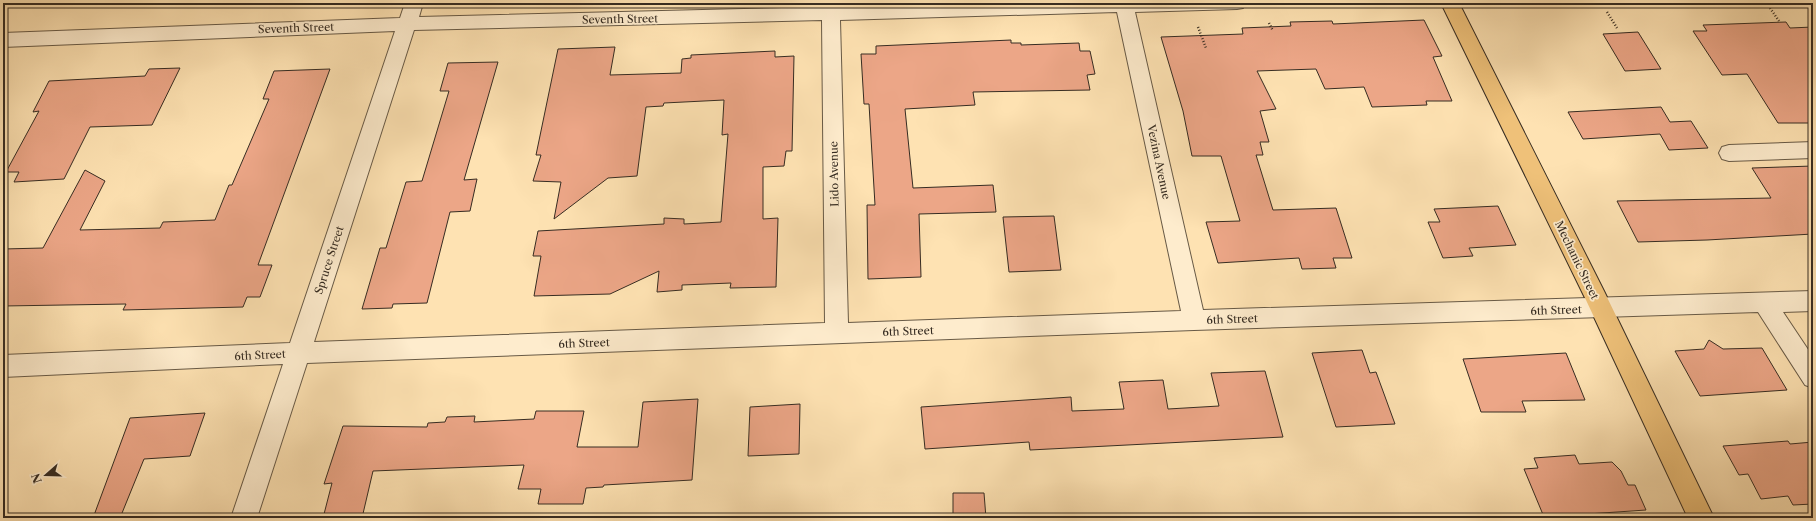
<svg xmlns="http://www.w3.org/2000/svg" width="1816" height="521" viewBox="0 0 1816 521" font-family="'Libre Caslon Text',serif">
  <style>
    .building { fill: #eca687; stroke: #362c22 }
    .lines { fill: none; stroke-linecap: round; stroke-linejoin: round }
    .minor-casing { stroke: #685a46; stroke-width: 2 }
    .major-casing { stroke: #362c22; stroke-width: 2 }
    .path { stroke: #362c22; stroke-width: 2.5; stroke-dasharray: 1 2; stroke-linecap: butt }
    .minor { fill: #feeccd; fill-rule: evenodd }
    .major { fill: #efc179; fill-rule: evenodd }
    .labels { text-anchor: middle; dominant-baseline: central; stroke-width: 3.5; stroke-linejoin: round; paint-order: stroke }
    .street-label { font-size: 11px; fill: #362c22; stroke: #feeccd }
  </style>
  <rect width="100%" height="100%" fill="#fee2b2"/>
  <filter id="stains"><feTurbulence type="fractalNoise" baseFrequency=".005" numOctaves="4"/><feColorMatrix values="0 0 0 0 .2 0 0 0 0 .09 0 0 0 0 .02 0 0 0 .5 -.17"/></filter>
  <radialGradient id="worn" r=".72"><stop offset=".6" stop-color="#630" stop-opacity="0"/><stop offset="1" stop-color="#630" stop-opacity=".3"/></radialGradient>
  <!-- building -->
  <g class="building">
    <polygon points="1424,20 1442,56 1433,57 1452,101 1426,101 1427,105 1372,107 1364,87 1325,89 1316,69 1257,71 1276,109 1260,111 1269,142 1260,142 1263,155 1256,155 1273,210 1336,208 1352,258 1333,258 1336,268 1302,269 1299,258 1218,263 1206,222 1240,221 1221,156 1192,156 1183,111 1161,37 1243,34 1242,28 1291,26 1290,22 1332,21 1333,24"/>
    <polygon points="1786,22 1790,28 1813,27 1813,123 1778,123 1747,74 1722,75 1693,31 1707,31 1703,25"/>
    <polygon points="1638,32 1661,69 1625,71 1603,34"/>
    <polygon points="1011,40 1011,43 1021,43 1021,45 1079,43 1080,51 1090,51 1095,74 1087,75 1090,90 973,92 975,105 905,109 913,188 993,185 996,212 919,214 921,277 868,279 867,205 875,205 869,104 864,104 861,54 876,54 876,46"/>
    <polygon points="615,47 610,75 681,73 682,59 691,58 691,55 775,51 775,57 794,56 792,151 786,151 784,166 763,167 763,219 778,218 776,287 730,288 731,283 682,285 682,290 657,292 659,271 610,294 534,296 541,256 533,256 538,231 664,224 664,218 684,219 684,224 721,222 728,134 722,135 724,100 664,103 663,106 646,107 637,176 608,178 554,219 561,182 533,181 541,155 536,155 558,49"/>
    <polygon points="498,62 464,180 477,179 470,211 450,212 427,303 393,304 392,308 362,309 380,248 386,248 406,182 422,181 449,91 440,91 448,63"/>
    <polygon points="180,68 152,125 90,127 64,179 14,182 19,172 6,172 39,111 33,112 49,81 145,76 149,69"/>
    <polygon points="330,69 258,265 272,265 260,297 247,297 243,307 123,310 126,304 3,306 3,249 43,248 85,170 105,181 80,230 160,228 163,222 215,220 229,185 232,185 269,99 263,99 274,71"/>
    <polygon points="1661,107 1670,122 1691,121 1708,148 1669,150 1660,134 1583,139 1568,112"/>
    <polygon points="1813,166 1813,234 1707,240 1638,242 1617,201 1771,198 1752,168"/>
    <polygon points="1498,206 1516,245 1469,248 1473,256 1443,258 1428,222 1440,222 1434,209"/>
    <polygon points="1054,216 1061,270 1009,272 1003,217"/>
    <polygon points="1709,340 1723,349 1762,348 1787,390 1700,396 1675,351 1704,349"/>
    <polygon points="1362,350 1370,373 1376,372 1395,424 1336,427 1312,353"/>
    <polygon points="1566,353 1585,400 1522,401 1526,412 1481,412 1463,359"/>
    <polygon points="1265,371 1283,437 1030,450 1029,442 925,449 921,407 1071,397 1072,411 1124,409 1119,382 1163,380 1168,409 1219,406 1211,373"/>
    <polygon points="698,399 692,480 604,485 603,487 586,488 583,504 538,504 541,489 518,489 524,465 373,471 362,518 323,518 332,483 324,484 343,426 427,427 428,423 445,422 447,417 475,416 474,422 534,419 536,411 584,411 577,447 638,447 643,402"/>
    <polygon points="800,404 799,454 748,456 750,407"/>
    <polygon points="205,413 190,456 144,459 120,518 93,518 130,418"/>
    <polygon points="1788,441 1790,444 1813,442 1813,504 1793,505 1788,496 1761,499 1748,474 1739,475 1723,446"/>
    <polygon points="1575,455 1579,464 1612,462 1621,471 1628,485 1635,485 1646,510 1544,517 1524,469 1538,468 1534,458"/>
    <polygon points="953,493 984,493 986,518 953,518"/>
  </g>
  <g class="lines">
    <!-- minor casing -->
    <g class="minor-casing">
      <g id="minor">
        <path d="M405 3H423L419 17 982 3H1246L1243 8 1237 9 1135 12 1203 310 1813 291V311L1783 312 1813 357V388L1805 385 1758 312 1194 330 307 363 257 518H231L283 364 3 377V355L290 343 395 31 3 47V33L400 18ZM1117 12 1181 311 848 323 840 20ZM822 20 825 323 314 342 414 30Z"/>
        <polygon points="1813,142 1813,158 1729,161 1722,159 1719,153 1722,147 1729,145"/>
      </g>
    </g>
    <!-- major casing -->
    <g class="major-casing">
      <polygon id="major" points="1441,3 1459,3 1604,291 1714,518 1688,518 1586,300"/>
    </g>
    <!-- path -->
    <g class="path">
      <polyline points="1770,8 1779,21"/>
      <polyline points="1607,12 1617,28"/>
      <polyline points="1269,23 1273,31"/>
      <polyline points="1198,27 1206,48"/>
    </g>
    <!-- minor -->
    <use href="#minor" class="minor"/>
    <!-- major -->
    <use href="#major" class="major"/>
  </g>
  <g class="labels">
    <!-- street labels -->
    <g class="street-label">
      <text transform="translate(620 19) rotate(-1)">Seventh Street</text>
      <text transform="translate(296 28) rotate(-2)">Seventh Street</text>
      <text transform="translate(1159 162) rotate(78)">Vezina Avenue</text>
      <text transform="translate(834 174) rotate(-91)">Lido Avenue</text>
      <text transform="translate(329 260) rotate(-72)">Spruce Street</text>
      <text transform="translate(1577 260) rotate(64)">Mechanic Street</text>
      <text transform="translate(1556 310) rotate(-2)">6th Street</text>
      <text transform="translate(1232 319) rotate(-2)">6th Street</text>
      <text transform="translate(908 331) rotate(-2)">6th Street</text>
      <text transform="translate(584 343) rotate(-2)">6th Street</text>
      <text transform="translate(260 355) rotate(-3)">6th Street</text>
    </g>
  </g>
  <!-- margin -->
  <rect width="1816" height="521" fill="none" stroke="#fee2b2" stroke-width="16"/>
  <rect x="4" y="4" width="1808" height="513" fill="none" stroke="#362c22" stroke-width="2"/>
  <rect x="8" y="8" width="1800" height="505" fill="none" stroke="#362c22"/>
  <!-- north arrow -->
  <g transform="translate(46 475) rotate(250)" stroke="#feeccd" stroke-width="3" paint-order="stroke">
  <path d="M0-3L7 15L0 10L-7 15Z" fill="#362c22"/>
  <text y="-6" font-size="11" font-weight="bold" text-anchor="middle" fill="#362c22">N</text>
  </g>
  <rect width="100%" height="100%" filter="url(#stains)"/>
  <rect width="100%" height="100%" fill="url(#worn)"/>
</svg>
